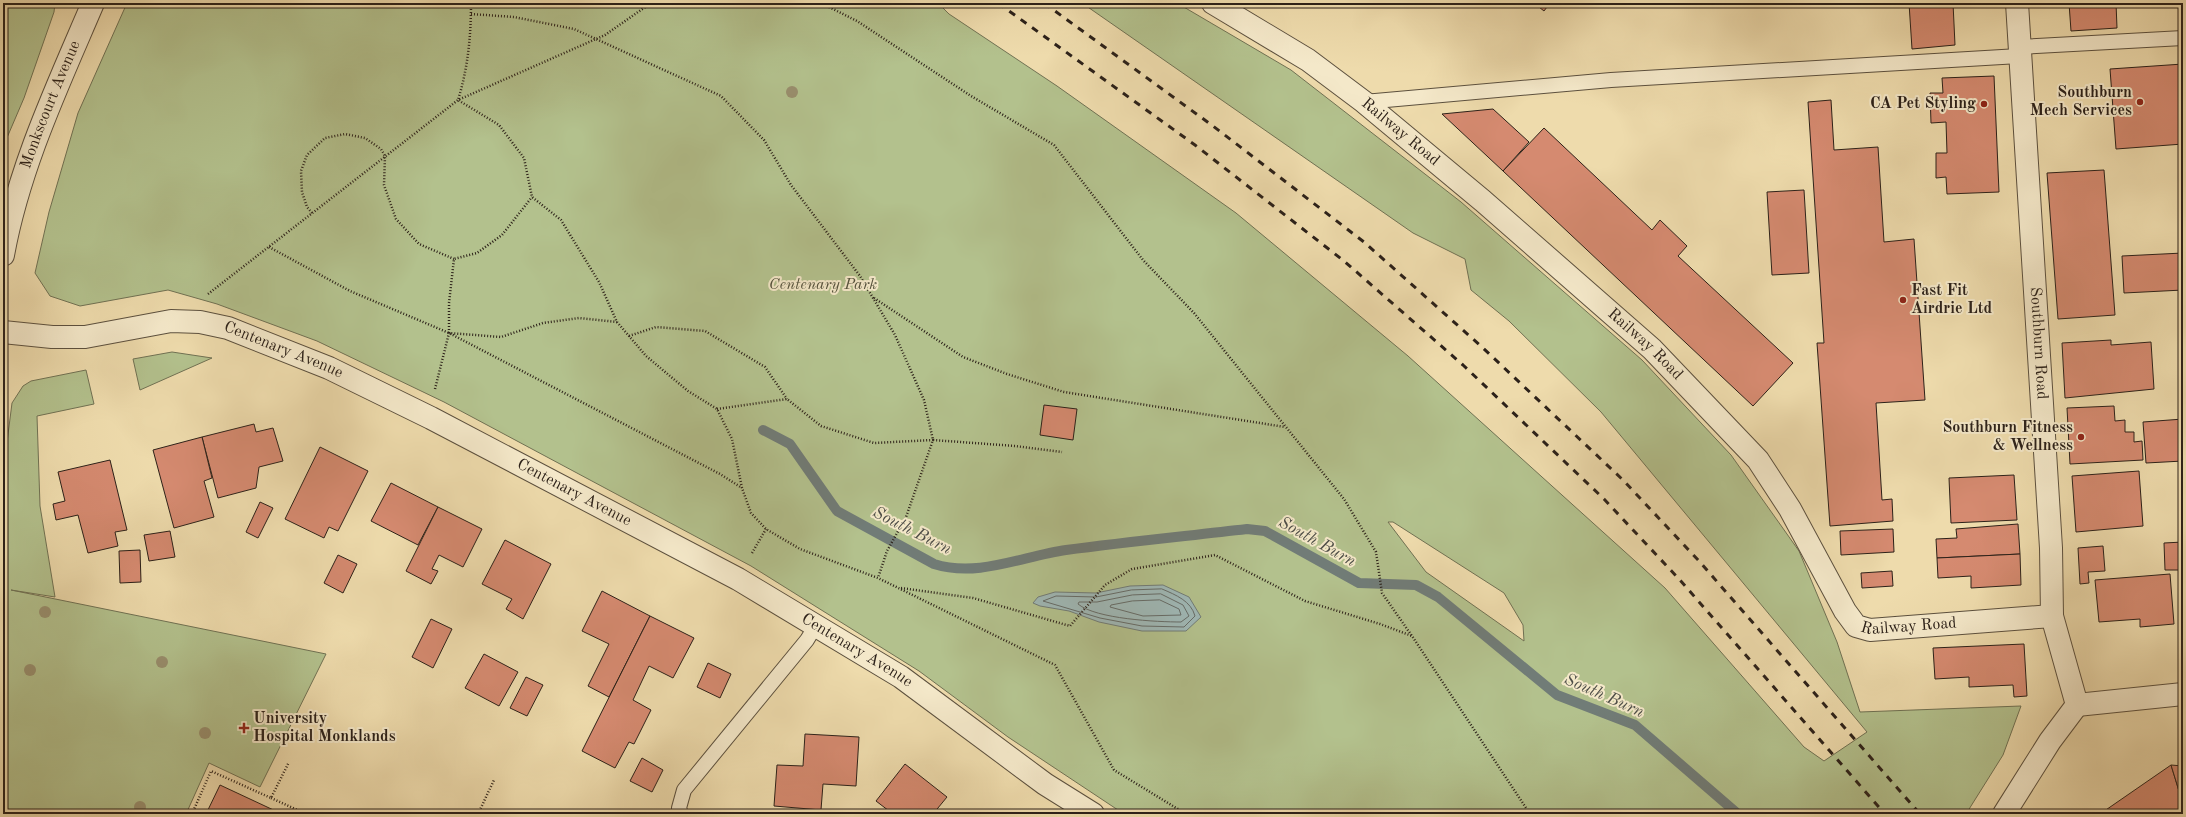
<svg xmlns="http://www.w3.org/2000/svg" width="2186" height="817" viewBox="0 0 2186 817" font-family="'Old Standard TT',serif">
  <style>
    .green { fill: #b3c18d; stroke: #707153; fill-rule: evenodd }
    .water { fill: #9fb8b6; stroke: #717c77 }
    .lines { fill: none; stroke-linecap: round; stroke-linejoin: round }
    .shore { stroke: #666c68; stroke-width: 1 }
    .stream { stroke: #717c77; stroke-width: 10 }
    .building { fill: #d58a70; stroke: #2c2119 }
    .service-casing { stroke: #5c503e; stroke-width: 16 }
    .minor-casing { stroke: #5c503e; stroke-width: 24 }
    .tertiary-casing { stroke: #5c503e; stroke-width: 24 }
    .path { stroke: #2c2119; stroke-width: 2.5; stroke-dasharray: 1 2; stroke-linecap: butt }
    .service { stroke: #f4e8c9; stroke-width: 14 }
    .minor { stroke: #f4e8c9; stroke-width: 22 }
    .tertiary { stroke: #f4e8c9; stroke-width: 22 }
    .rail { stroke: #2c2119; stroke-width: 3; stroke-dasharray: 7 7; stroke-linecap: butt }
    .tree { fill: #998f6e }
    .poi-dot { fill: #8f2418; stroke: #f4e8c9; stroke-width: 1.5 }
    .labels { text-anchor: middle; dominant-baseline: central; stroke-width: 4; stroke-linejoin: round; paint-order: stroke }
    .poi-label { font-size: 16px; font-weight: bold; fill: #2c2119; stroke: #f4e8c9; text-anchor: end }
    .street-label { font-size: 16px; fill: #2c2119; stroke: #f4e8c9 }
    .park-label { font-size: 16px; font-style: italic; fill: #54513c; stroke: #f4e8c9 }
    .water-label { font-size: 17px; font-style: italic; fill: #4e4e48; stroke: #f4e8c9 }
  </style>
  <rect width="100%" height="100%" fill="#eedbac"/>
  <filter id="stains"><feTurbulence type="fractalNoise" baseFrequency=".005" numOctaves="4"/><feColorMatrix values="0 0 0 0 .2 0 0 0 0 .09 0 0 0 0 .02 0 0 0 .5 -.17"/></filter>
  <radialGradient id="worn" r=".72"><stop offset=".6" stop-color="#630" stop-opacity="0"/><stop offset="1" stop-color="#630" stop-opacity=".3"/></radialGradient>
  <!-- green -->
  <g class="green">
    <polygon points="3,3 55,3 54,12 24,98 3,147"/>
    <path d="M127 3H938L949 14 1057 86 1236 213 1408 356 1665 588 1804 747 1824 761 1867 732 1601 412 1509 321 1471 290 1465 259 1413 233 1082 3H1177L1291 70 1461 202 1642 360 1731 455 1799 551 1837 642 1860 712 2021 706 2003 755 1966 814H1124L1008 737 919 671 751 566 444 402 317 341 217 304 168 290 80 306 50 296 35 273 49 212 78 113ZM1388 522H1393L1504 593 1523 625 1524 641 1426 572Z"/>
    <polygon points="172,352 212,358 140,390 133,359"/>
    <polygon points="86,370 94,404 37,416 40,506 55,597 11,590 326,654 260,787 209,763 186,814 3,814 3,474 12,403 23,386 31,381"/>
  </g>
  <!-- water -->
  <polygon class="water" points="1163,585 1189,597 1201,617 1186,631 1142,631 1099,622 1069,611 1040,606 1033,603 1038,597 1055,592 1096,593 1130,586"/>
  <g class="lines">
    <!-- shore -->
    <g class="shore">
      <path d="M1162 589C1176 595 1191 601 1195 616L1184 627 1142 626 1100 618 1043 601 1056 596 1096 597 1131 590Z"/>
      <path d="M1161 594 1183 605 1189 616 1181 622C1157 622 1096 619 1078 604L1079 602H1097L1132 595Z"/>
      <polygon points="1160,600 1179,609 1181,615 1143,616 1110,607 1111,605 1132,601"/>
    </g>
    <!-- stream -->
    <path class="stream" d="M763 430 790 444 837 511 934 564C978 578 1023 556 1066 550 1126 542 1187 536 1247 529L1265 531 1359 583 1416 585 1438 597 1557 695 1635 725 1738 814"/>
  </g>
  <!-- building -->
  <g class="building">
    <polygon points="1534,3 1550,3 1544,11"/>
    <polygon points="1909,3 1953,3 1955,45 1912,49"/>
    <polygon points="2069,3 2116,3 2117,28 2071,31"/>
    <polygon points="2183,64 2183,144 2116,149 2110,69"/>
    <polygon points="1994,76 1999,192 1947,194 1946,177 1936,178 1936,153 1947,153 1946,122 1931,123 1930,93 1943,93 1942,78"/>
    <polygon points="1831,100 1834,150 1878,147 1884,242 1914,239 1925,400 1876,403 1882,500 1892,499 1893,521 1830,526 1817,343 1824,343 1808,102"/>
    <polygon points="1493,109 1529,142 1503,171 1442,114"/>
    <polygon points="1544,128 1652,230 1660,220 1687,246 1678,256 1793,363 1753,406 1503,171"/>
    <polygon points="2104,170 2115,315 2058,319 2047,173"/>
    <polygon points="1804,190 1809,273 1772,275 1767,192"/>
    <polygon points="2183,253 2183,290 2124,293 2122,256"/>
    <polygon points="2111,340 2111,345 2151,342 2154,389 2065,398 2062,343"/>
    <polygon points="1044,405 1077,409 1073,440 1040,435"/>
    <polygon points="2114,406 2115,421 2125,420 2125,432 2134,432 2134,442 2142,441 2143,460 2070,464 2067,408"/>
    <polygon points="2183,419 2183,461 2146,463 2143,422"/>
    <polygon points="254,424 256,432 273,428 283,461 259,467 256,488 218,498 202,437"/>
    <polygon points="202,437 212,478 204,481 214,517 174,528 153,450"/>
    <polygon points="320,447 368,471 338,531 329,527 324,538 285,519"/>
    <polygon points="110,460 127,530 115,532 118,546 88,553 78,515 56,520 53,504 65,501 58,472"/>
    <polygon points="2139,471 2143,526 2076,532 2072,476"/>
    <polygon points="2014,475 2017,520 1951,523 1949,478"/>
    <polygon points="391,483 438,507 418,545 371,521"/>
    <polygon points="260,502 273,508 258,538 246,532"/>
    <polygon points="438,507 482,529 463,567 439,555 432,569 438,571 431,584 406,571"/>
    <polygon points="2018,524 2020,554 1937,558 1936,539 1957,538 1956,529"/>
    <polygon points="1893,529 1894,552 1841,555 1840,531"/>
    <polygon points="170,531 175,557 149,561 144,535"/>
    <polygon points="505,540 551,564 523,619 506,609 512,599 482,584"/>
    <polygon points="2183,542 2183,570 2165,570 2164,543"/>
    <polygon points="2103,546 2105,571 2088,572 2089,583 2080,584 2078,548"/>
    <polygon points="140,550 141,582 120,583 119,551"/>
    <polygon points="2020,554 2021,585 1971,588 1971,576 1938,578 1937,558"/>
    <polygon points="338,555 357,564 343,593 324,583"/>
    <polygon points="1892,571 1893,586 1862,588 1861,573"/>
    <polygon points="2170,574 2174,624 2140,627 2140,619 2099,622 2095,580"/>
    <polygon points="602,591 650,616 609,697 588,686 609,644 582,631"/>
    <polygon points="650,616 694,638 673,678 649,666 633,700 651,710 634,744 629,742 615,768 582,751"/>
    <polygon points="431,619 452,629 433,668 412,657"/>
    <polygon points="2024,644 2027,696 2014,697 2013,685 1969,687 1969,677 1935,679 1933,648"/>
    <polygon points="484,654 518,672 499,706 465,688"/>
    <polygon points="708,663 731,674 720,698 697,687"/>
    <polygon points="526,677 543,685 527,716 510,708"/>
    <polygon points="805,734 859,737 856,786 823,784 821,810 774,806 777,765 803,766"/>
    <polygon points="642,758 663,770 652,792 630,781"/>
    <polygon points="905,764 947,797 933,814 893,814 876,801"/>
    <polygon points="2171,765 2183,804 2183,814 2100,814"/>
    <polygon points="2171,765 2183,766 2183,804"/>
    <polygon points="220,785 282,814 206,814"/>
  </g>
  <g class="lines">
    <!-- service casing -->
    <g class="service-casing">
      <g id="service">
        <polyline points="2019,47 2183,38"/>
        <polyline points="1364,102 1611,80 2019,56"/>
        <polyline points="681,814 679,808 684,790 807,640 816,625"/>
      </g>
    </g>
    <!-- minor casing -->
    <g class="minor-casing">
      <g id="minor">
        <path id="s1" d="M1213 3 1308 60 1364 102 1483 201 1652 349 1758 460 1790 509 1845 611 1856 626 1870 630 2052 616"/>
        <path id="s2" d="M2017 3 2051 548 2052 616 2077 705"/>
        <path id="s3" d="M3 332 52 337H85L171 321 200 322 228 328 329 368 431 418 738 579 901 677 1045 784 1093 814"/>
        <polyline points="2077,705 2183,694"/>
        <polyline points="2004,814 2050,741 2077,705"/>
      </g>
    </g>
    <!-- tertiary casing -->
    <g class="tertiary-casing">
      <g id="tertiary">
        <path id="s4" d="M3 255C19 167 58 85 93 3"/>
      </g>
    </g>
    <!-- path -->
    <g class="path">
      <path d="M471 3C471 36 468 68 458 100L499 125 524 158 532 197 561 220 599 282 617 322 629 336 646 356 688 391 717 409 732 439 742 488 751 513 766 529 800 549 878 578 1055 665 1114 770 1186 814"/>
      <polyline points="821,3 857,21 971,96 1054,145 1143,260 1194,313 1344,499 1376,552 1382,593 1412,636"/>
      <polyline points="471,14 514,17 574,29 721,96 764,140 791,185 860,276 895,335 924,400 933,440 1015,446 1062,452"/>
      <polyline points="312,213 307,207 302,192 301,171 307,155 325,138 345,134 365,138 381,149 385,156 384,185 396,219 419,244 454,259"/>
      <polyline points="269,247 350,291 449,333 720,474 742,488"/>
      <polyline points="208,294 458,100 605,35 651,3"/>
      <polyline points="874,298 963,357 1007,374 1064,392 1285,427"/>
      <polyline points="449,333 449,303 454,259 477,253 502,235 532,197"/>
      <polyline points="629,336 656,327 705,331 765,367 787,399"/>
      <polyline points="435,389 449,333 501,337 543,323 579,318 617,322"/>
      <polyline points="717,409 787,399 821,426 874,443 933,440 906,517 887,551 878,578"/>
      <polyline points="752,553 766,529"/>
      <polyline points="901,588 973,598 1070,626 1105,585 1132,569 1215,555 1305,601 1380,624 1412,636 1530,814"/>
      <polyline points="271,798 306,814"/>
      <polyline points="192,814 211,771 271,798 289,762"/>
      <polyline points="478,814 494,780"/>
    </g>
    <!-- service -->
    <use href="#service" class="service"/>
    <!-- minor -->
    <use href="#minor" class="minor"/>
    <!-- tertiary -->
    <use href="#tertiary" class="tertiary"/>
    <!-- rail -->
    <g class="rail">
      <polyline points="998,3 1195,145 1344,261 1463,365 1604,499 1679,579 1885,814"/>
      <polyline points="1044,3 1213,126 1364,242 1482,347 1623,480 1699,561 1920,814"/>
    </g>
  </g>
  <!-- trees -->
  <g class="tree">
    <circle cx="792" cy="92" r="6"/>
    <circle cx="45" cy="612" r="6"/>
    <circle cx="162" cy="662" r="6"/>
    <circle cx="30" cy="670" r="6"/>
    <circle cx="205" cy="733" r="6"/>
    <circle cx="140" cy="807" r="6"/>
  </g>
  <!-- markers -->
  <g class="poi-dot">
    <circle cx="2140" cy="102" r="4"/>
    <circle cx="1984" cy="104" r="4"/>
    <circle cx="1903" cy="300" r="4"/>
    <circle cx="2081" cy="437" r="4"/>
    <path d="M242 722h4v4h4v4h-4v4h-4v-4h-4v-4h4z"/>
  </g>
  <g class="labels">
    <!-- poi labels -->
    <g class="poi-label">
      <text x="2132" y="93">Southburn<tspan x="2132" dy="18">Mech Services</tspan></text>
      <text x="1976" y="104">CA Pet Styling</text>
      <text x="1911" y="291" text-anchor="start">Fast Fit<tspan x="1911" dy="18">Airdrie Ltd</tspan></text>
      <text x="2073" y="428">Southburn Fitness<tspan x="2073" dy="18">&amp; Wellness</tspan></text>
      <text x="253" y="719" text-anchor="start">University<tspan x="253" dy="18">Hospital Monklands</tspan></text>
    </g>
    <!-- street labels -->
    <g class="street-label">
      <text stroke="none"><textPath href="#s4" startOffset="158">Monkscourt Avenue</textPath></text>
      <text stroke="none"><textPath href="#s1" startOffset="228">Railway Road</textPath></text>
      <text stroke="none"><textPath href="#s2" startOffset="341">Southburn Road</textPath></text>
      <text stroke="none"><textPath href="#s1" startOffset="552">Railway Road</textPath></text>
      <text stroke="none"><textPath href="#s3" startOffset="287">Centenary Avenue</textPath></text>
      <text stroke="none"><textPath href="#s3" startOffset="611">Centenary Avenue</textPath></text>
      <text stroke="none"><textPath href="#s1" startOffset="960">Railway Road</textPath></text>
      <text stroke="none"><textPath href="#s3" startOffset="935">Centenary Avenue</textPath></text>
    </g>
    <!-- park labels -->
    <g class="park-label">
      <text x="823" y="285">Centenary Park</text>
    </g>
    <!-- water labels -->
    <g class="water-label">
      <text transform="translate(912 531) rotate(27)">South Burn</text>
      <text transform="translate(1317 542) rotate(29)">South Burn</text>
      <text transform="translate(1604 696) rotate(24)">South Burn</text>
    </g>
  </g>
  <!-- margin -->
  <rect width="2186" height="817" fill="none" stroke="#eedbac" stroke-width="16"/>
  <rect x="4" y="4" width="2178" height="809" fill="none" stroke="#2c2119" stroke-width="2"/>
  <rect x="8" y="8" width="2170" height="801" fill="none" stroke="#2c2119"/>
  <rect width="100%" height="100%" filter="url(#stains)"/>
  <rect width="100%" height="100%" fill="url(#worn)"/>
</svg>
